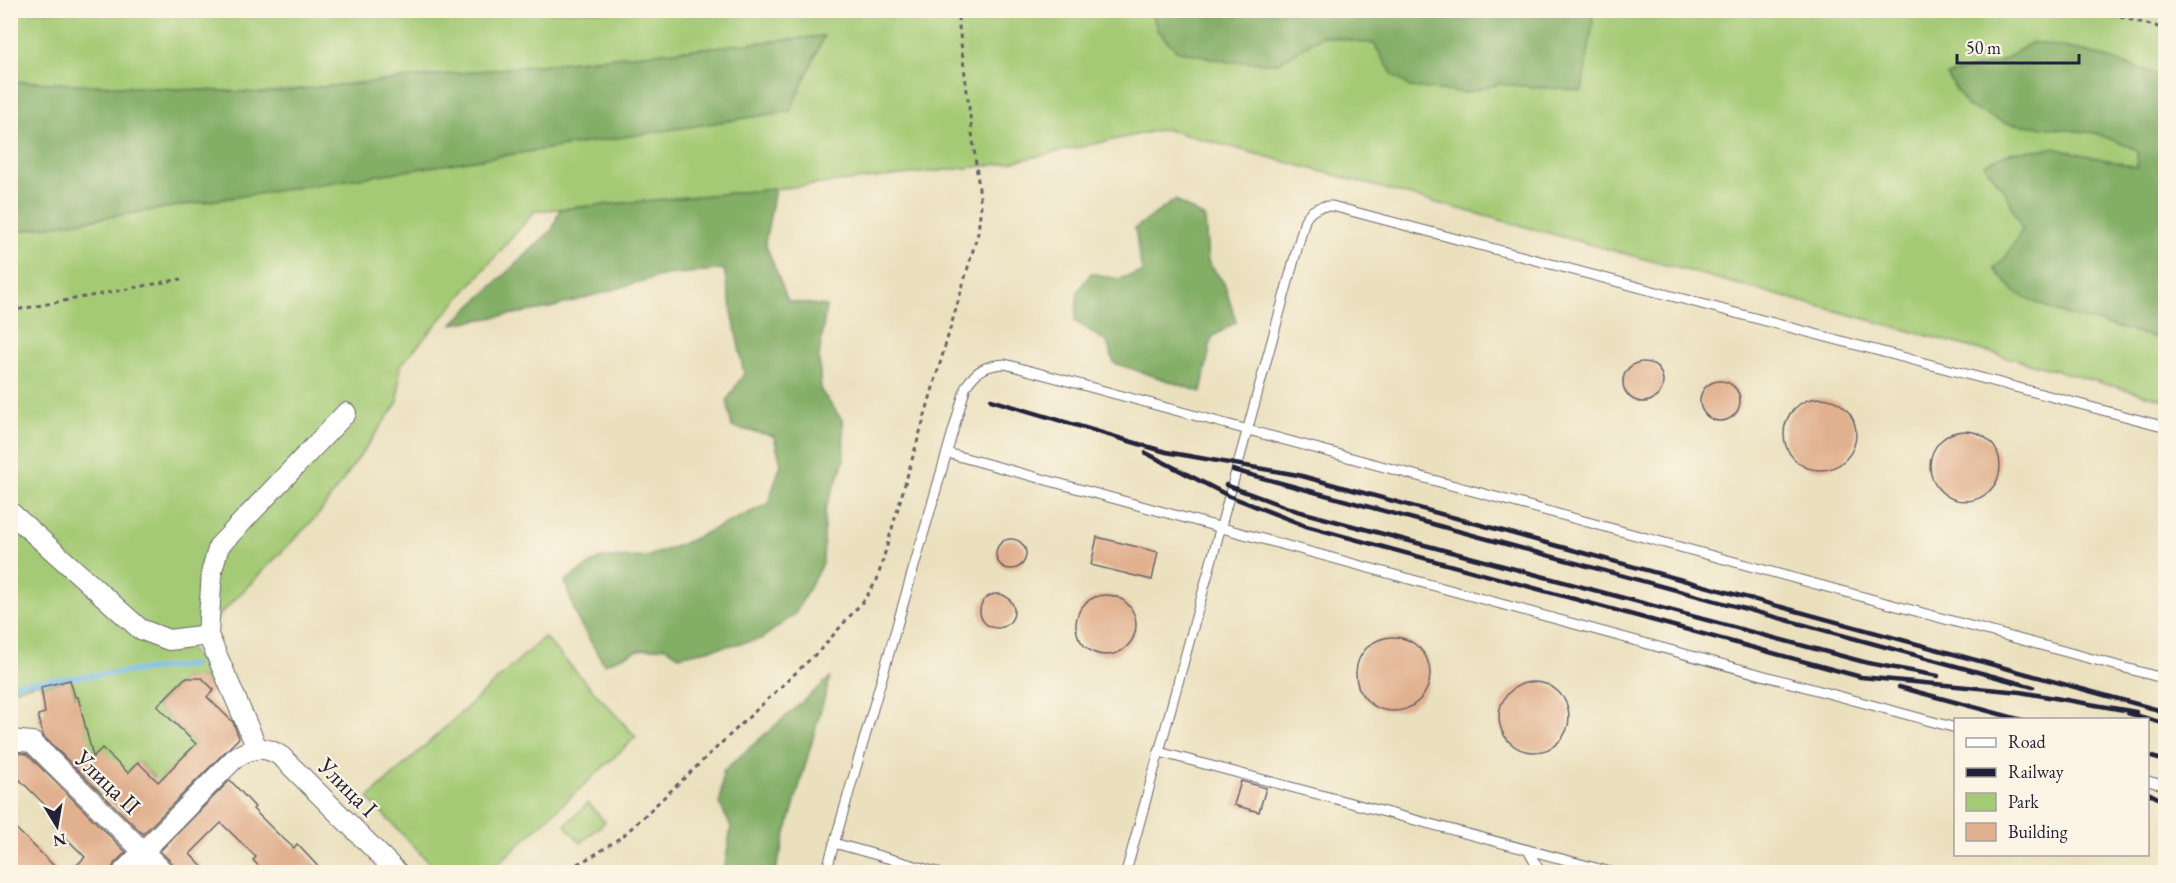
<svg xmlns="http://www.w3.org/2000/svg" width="2176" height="883" viewBox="0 0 2176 883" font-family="'EB Garamond',serif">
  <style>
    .green { fill: #a4ca75; stroke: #637658; stroke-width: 1.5 }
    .forest { fill: #83ae66; stroke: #526850; stroke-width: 1.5 }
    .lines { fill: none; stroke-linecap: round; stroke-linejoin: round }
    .stream { stroke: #77bbed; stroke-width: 5 }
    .building { fill: #e1b18f }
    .service-casing { stroke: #686469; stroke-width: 11 }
    .minor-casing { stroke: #686469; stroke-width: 22 }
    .path { stroke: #686469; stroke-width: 3; stroke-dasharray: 4.5 4.5; stroke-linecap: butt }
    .service { stroke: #fff; stroke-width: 9 }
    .minor { stroke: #fff; stroke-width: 20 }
    .rail { stroke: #22223b; stroke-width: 4.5 }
    .labels { text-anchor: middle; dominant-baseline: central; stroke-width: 4.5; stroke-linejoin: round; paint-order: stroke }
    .street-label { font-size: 24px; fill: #22223b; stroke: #fcf5e5 }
  </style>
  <rect width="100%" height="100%" fill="#fcf5e5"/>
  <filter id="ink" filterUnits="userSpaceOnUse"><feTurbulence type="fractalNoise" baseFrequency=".0167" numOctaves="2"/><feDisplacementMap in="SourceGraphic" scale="12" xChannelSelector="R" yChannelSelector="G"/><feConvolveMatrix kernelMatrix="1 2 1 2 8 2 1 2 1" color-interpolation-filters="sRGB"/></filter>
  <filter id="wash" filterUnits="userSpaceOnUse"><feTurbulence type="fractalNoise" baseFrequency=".008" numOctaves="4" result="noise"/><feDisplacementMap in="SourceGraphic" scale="24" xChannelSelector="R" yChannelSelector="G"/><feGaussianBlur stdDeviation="1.35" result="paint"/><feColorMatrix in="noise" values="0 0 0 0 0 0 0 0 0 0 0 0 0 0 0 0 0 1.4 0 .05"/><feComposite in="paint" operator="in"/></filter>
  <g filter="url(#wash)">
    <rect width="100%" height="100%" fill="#eae0be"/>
    <!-- green -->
    <g class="green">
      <polygon points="10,11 2165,11 2165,400 1164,129 1001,164 775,189 535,211 400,366 398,402 319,514 188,647 222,683 214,690 202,678 185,678 157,706 196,744 159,781 161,784 147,785 154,777 138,762 116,784 88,762 86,730 70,680 41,687 40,683 11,690 11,232 790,111 824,36 263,93 11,81"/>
      <polygon points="544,637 636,737 489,872 438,872 368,798"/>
      <polygon points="588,803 605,822 581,843 565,825"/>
    </g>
    <!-- forest -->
    <g class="forest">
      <polygon points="1591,10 1593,23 1582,91 1499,84 1465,93 1410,87 1393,75 1374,44 1322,36 1278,63 1228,62 1176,50 1157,30 1152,11"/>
      <polygon points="824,36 790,111 11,232 11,81 263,93"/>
      <polygon points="2032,42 2085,51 2165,77 2165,340 2057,312 2016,293 1994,269 2006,257 2022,229 2006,193 1984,164 2012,152 2054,148 2137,167 2137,150 2095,133 2005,123 1967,106 1947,75 2000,62"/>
      <polygon points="775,189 765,243 788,301 826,306 819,358 821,391 843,421 844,461 825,510 823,562 795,614 761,639 679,656 665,647 639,650 604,664 577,619 565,581 600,558 646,557 682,544 768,504 781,464 774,436 732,427 727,400 744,374 724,269 660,276 550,308 452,324 552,230 560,209"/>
      <polygon points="1175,200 1205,218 1208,262 1224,283 1236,322 1212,337 1201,392 1114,363 1107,342 1075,321 1078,291 1091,273 1118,279 1142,272 1135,228"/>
      <polygon points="830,678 775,872 728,872 725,865 731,827 720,804 723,771"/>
    </g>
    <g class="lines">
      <!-- stream -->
      <polyline class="stream" points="10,684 193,665"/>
    </g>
    <g id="blocks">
      <!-- building -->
      <g class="building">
        <circle cx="1643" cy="382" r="20"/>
        <circle cx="1720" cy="401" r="20"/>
        <circle cx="1820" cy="434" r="36"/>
        <circle cx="1965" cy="466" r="35"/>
        <polygon points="1097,537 1158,552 1152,580 1091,565"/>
        <circle cx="1011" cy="554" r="15"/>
        <circle cx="997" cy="611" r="17"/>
        <circle cx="1106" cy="625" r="30"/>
        <circle cx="1393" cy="674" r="37"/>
        <polygon points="185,678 202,678 214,690 207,697 233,722 239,738 143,834 43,736 38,715 45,713 41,687 70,680 75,697 78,697 93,757 102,748 128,773 138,762 158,782 196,744 157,706"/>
        <circle cx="1534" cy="717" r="35"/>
        <polygon points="11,752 27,754 126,852 114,864 111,873 69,873 85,857 53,825 56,822 43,810 46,806 20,780 10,789"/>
        <polygon points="230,780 255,807 253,809 278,834 294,848 297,844 324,873 265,873 253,860 256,857 221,823 190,854 208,873 176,873 173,864 160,851"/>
        <polygon points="1241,781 1266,788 1259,812 1234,805"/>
        <polygon points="10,823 30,842 61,873 10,873"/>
      </g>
    </g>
  </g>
  <g filter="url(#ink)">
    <use href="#blocks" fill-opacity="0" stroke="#686469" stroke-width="1.5"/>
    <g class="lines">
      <!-- service casing -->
      <g class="service-casing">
        <g id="service">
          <polyline points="947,453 1956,728"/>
          <polyline points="1159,752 1611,872"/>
          <polyline points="2148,781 2166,786"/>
          <polyline points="834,843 937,872"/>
          <polyline points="1528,850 1540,872"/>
          <path d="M826 872 966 386C977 370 986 365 1005 364L2166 679"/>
          <path d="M1126 872 1305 220C1311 209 1319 206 1332 206L2166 427"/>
        </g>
      </g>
      <!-- minor casing -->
      <g class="minor-casing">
        <g id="minor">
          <polyline points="10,512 140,629 169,640 208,635"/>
          <polyline points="10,740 32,742 164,872"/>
          <polyline points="257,748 208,635 212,570 219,546 346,413"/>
          <path d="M123 872 235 758C252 747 265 745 282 757L397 872"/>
        </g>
      </g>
      <!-- path -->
      <g class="path">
        <polyline points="2094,10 2166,29"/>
        <polyline points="10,311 181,279"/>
        <polyline points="561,872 591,857 624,835 821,649 865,599 877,580 978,233 981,205 957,10"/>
      </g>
      <!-- service -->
      <use href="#service" class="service"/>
      <!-- minor -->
      <use href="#minor" class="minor"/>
      <!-- rail -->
      <g class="rail">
        <polyline points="991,400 1166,452 1298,475 2166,712"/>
        <polyline points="1146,453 1229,496 1306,526 1861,677 2020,692 2136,712"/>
        <polyline points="1233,470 2033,687"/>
        <polyline points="1226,485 1297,511 1868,663 1938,676"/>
        <polyline points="1899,687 2022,720"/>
        <polyline points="2128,713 2166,724"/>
        <polyline points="2148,756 2166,761"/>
        <polyline points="2148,793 2166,802"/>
      </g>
    </g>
  </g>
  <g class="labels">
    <!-- street labels -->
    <g class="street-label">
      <text transform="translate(108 782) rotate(44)">Улица II</text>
      <text transform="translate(348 787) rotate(45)">Улица I</text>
    </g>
  </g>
  <!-- margin -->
  <rect width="2176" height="883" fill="none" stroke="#fcf5e5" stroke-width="36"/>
  <!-- legend -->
  <rect x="1954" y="718" width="195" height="138" fill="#fcf5e5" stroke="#a5a1a1" stroke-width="1.5"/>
  <rect x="1966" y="738" width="30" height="9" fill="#ffffff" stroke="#a5a1a1" stroke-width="1.5"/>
  <text x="2008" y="748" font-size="18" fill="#22223b">Road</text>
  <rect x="1966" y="768" width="30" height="9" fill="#22223b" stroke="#a5a1a1" stroke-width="1.5"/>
  <text x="2008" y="778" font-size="18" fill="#22223b">Railway</text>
  <rect x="1966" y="793" width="30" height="18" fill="#a4ca75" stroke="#a5a1a1" stroke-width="1.5"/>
  <text x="2008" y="808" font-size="18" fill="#22223b">Park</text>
  <rect x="1966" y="823" width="30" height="18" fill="#e1b18f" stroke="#a5a1a1" stroke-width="1.5"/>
  <text x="2008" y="838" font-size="18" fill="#22223b">Building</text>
  <!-- north arrow -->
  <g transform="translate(57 826) rotate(169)" stroke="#fcf5e5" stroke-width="4.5" paint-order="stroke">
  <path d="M0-4.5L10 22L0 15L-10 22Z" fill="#22223b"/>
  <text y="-9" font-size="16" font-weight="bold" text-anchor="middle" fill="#22223b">N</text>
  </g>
  <!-- scale -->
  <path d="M1957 54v9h122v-9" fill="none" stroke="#22223b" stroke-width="3"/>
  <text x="1966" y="54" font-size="18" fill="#22223b" stroke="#fcf5e5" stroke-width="4.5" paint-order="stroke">50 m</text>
</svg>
